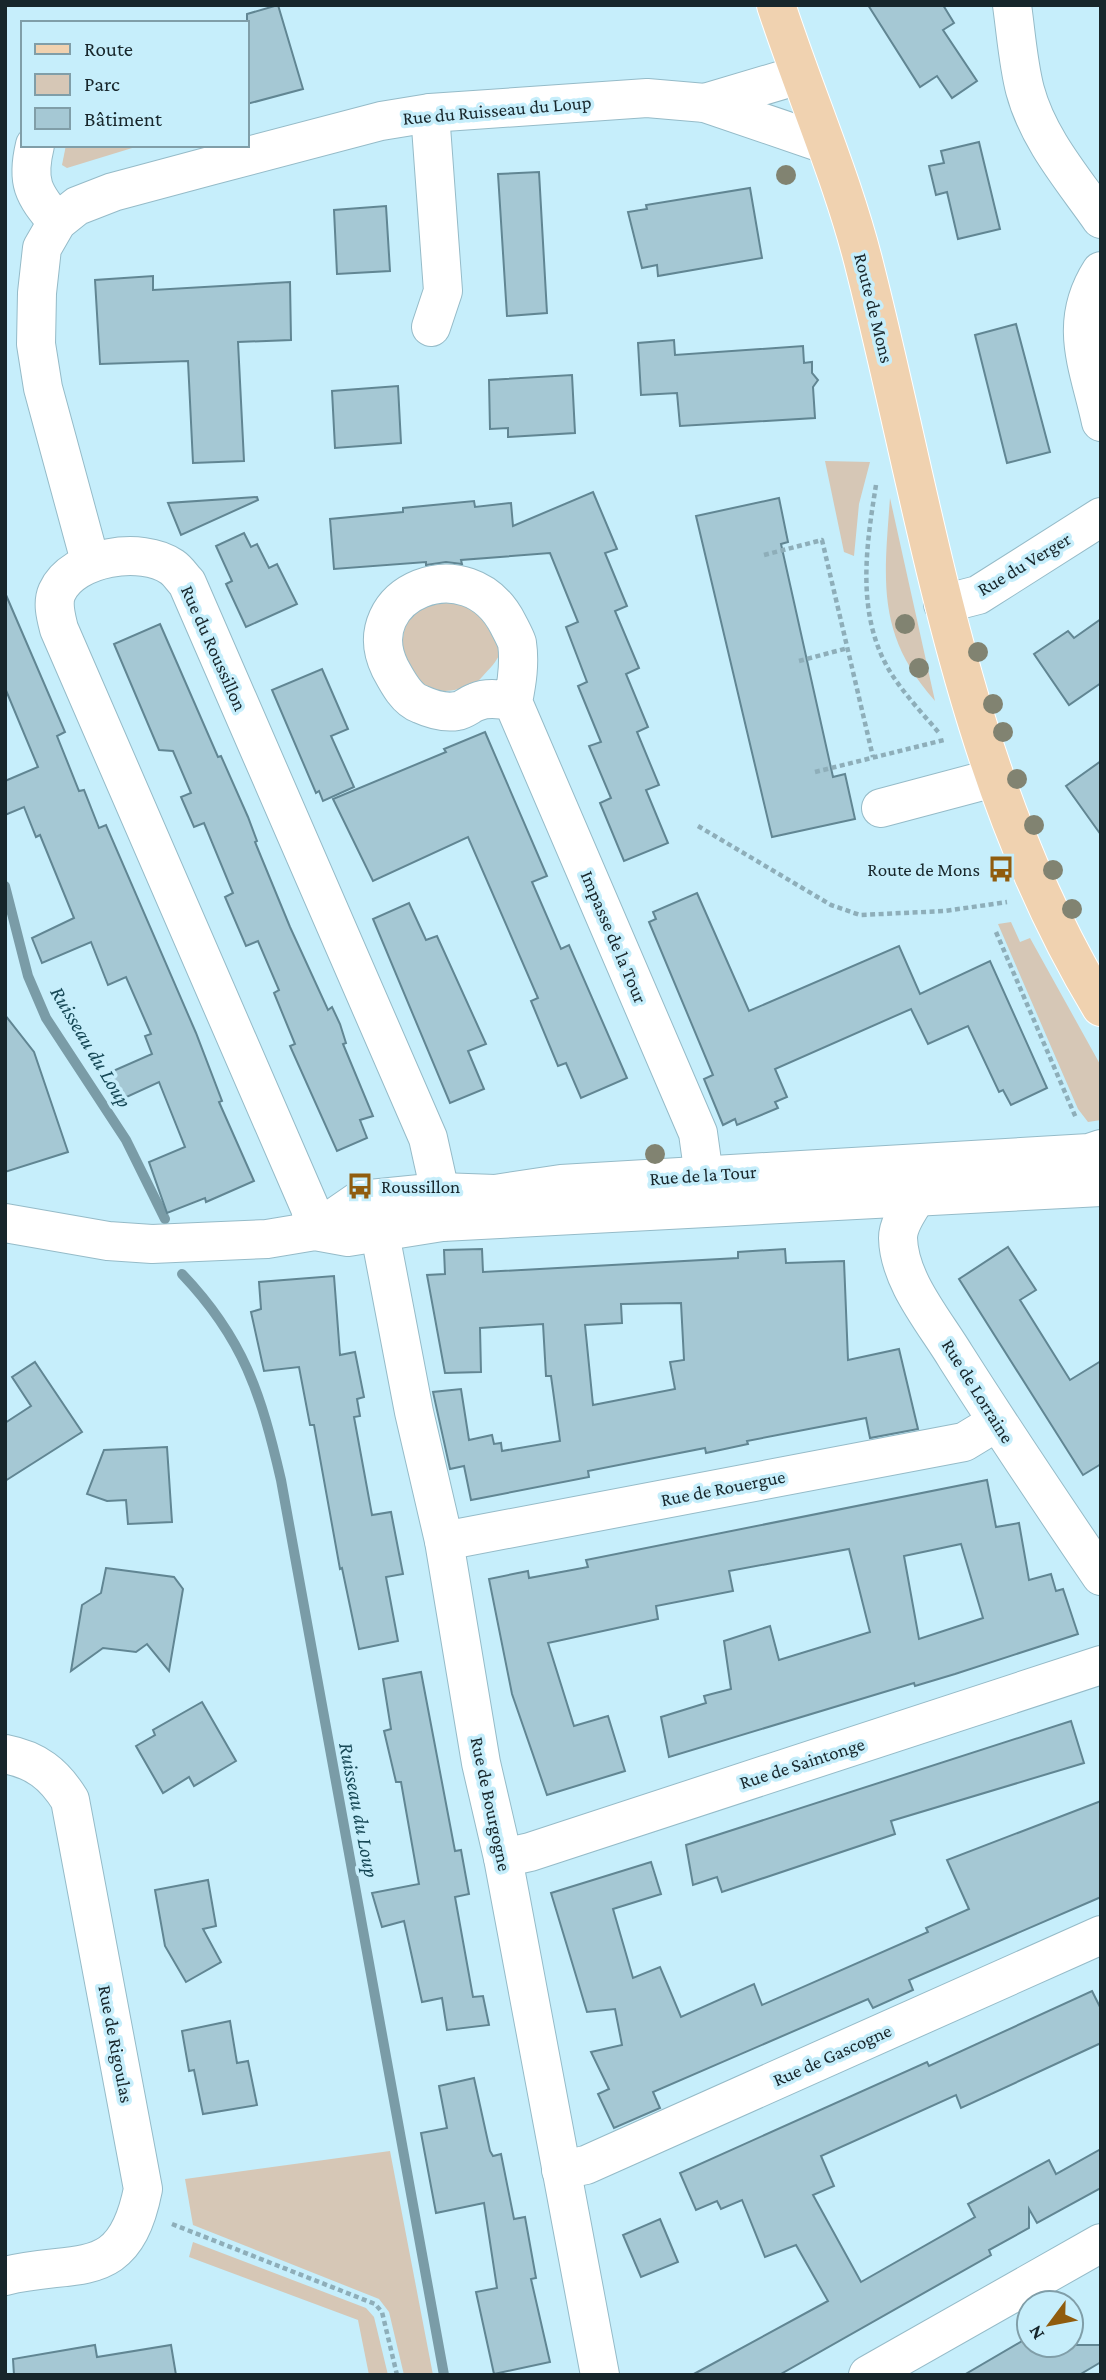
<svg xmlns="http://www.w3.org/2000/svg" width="1106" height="2380" viewBox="0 0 1106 2380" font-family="'Crimson Pro',serif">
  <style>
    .green { fill: #d6c7b6 }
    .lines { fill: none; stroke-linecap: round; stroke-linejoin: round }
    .stream { stroke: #7a9ca7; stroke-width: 10 }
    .building { fill: #a5c8d4; stroke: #618693; stroke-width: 2; fill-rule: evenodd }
    .minor-casing { stroke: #95bbc8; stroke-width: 40 }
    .major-casing { stroke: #fff; stroke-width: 40 }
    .path { stroke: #8eaeb9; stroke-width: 4.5; stroke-dasharray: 5 3.5; stroke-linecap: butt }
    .minor { stroke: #fff; stroke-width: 38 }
    .major { stroke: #f0d2b0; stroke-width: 38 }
    .tree { fill: #818371 }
    .labels { text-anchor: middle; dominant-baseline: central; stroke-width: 7; stroke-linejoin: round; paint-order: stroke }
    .street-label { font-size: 19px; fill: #17262b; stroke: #c6eefb }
    .poi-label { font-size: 19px; fill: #17262b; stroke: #c6eefb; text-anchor: end }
    .water-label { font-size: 21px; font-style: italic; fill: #164856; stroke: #c6eefb }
  </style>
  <rect width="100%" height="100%" fill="#c6eefb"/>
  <!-- green -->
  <g class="green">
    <polygon points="66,145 142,145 67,168 62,165"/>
    <polygon points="825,461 870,462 859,504 854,556 844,552"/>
    <path d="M890 498 935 701C876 634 884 581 890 498Z"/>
    <path d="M457 601 481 616 501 651C497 662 489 669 482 677 475 685 468 686 458 689 405 705 380 619 430 604 438 601 449 602 457 601Z"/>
    <polygon points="1011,922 1020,942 1030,938 1101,1066 1101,1120 1088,1122 1078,1109 998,924"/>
    <polygon points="390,2151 433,2375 404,2375 389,2312 379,2299 193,2225 185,2179"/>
    <polygon points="193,2242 366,2308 374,2317 388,2375 369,2375 358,2320 189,2257"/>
  </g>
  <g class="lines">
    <!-- stream -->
    <g class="stream">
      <polyline points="5,886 28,976 46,1018 126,1140 165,1219"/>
      <path d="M182 1274C244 1339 261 1394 281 1480L444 2375"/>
    </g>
  </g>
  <!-- building -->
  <g class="building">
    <polygon points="278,5 303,89 247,104 247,14"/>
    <polygon points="868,5 943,5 954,23 943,30 977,81 952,98 937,76 920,87"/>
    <polygon points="979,142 1000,229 958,239 947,192 936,195 929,166 944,163 941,151"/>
    <polygon points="539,172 547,313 507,316 498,174"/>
    <polygon points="750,188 762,258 658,276 657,265 642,268 628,212 647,209 646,205"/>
    <polygon points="386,206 390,271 337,274 334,210"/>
    <polygon points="153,276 153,290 290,282 291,340 238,342 244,461 193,463 188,361 100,364 95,280"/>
    <polygon points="1016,324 1050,452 1007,463 975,335"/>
    <polygon points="674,340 675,355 803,346 804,363 812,362 812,373 818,380 813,387 815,418 680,426 677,393 641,395 638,343"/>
    <polygon points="572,375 575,433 508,437 508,428 490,429 489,380"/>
    <polygon points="398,386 401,443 335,448 332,391"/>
    <polygon points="593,492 617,549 605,553 627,606 615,611 639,668 626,674 648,727 637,732 659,785 646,790 668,843 624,861 600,803 611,798 589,746 601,742 578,686 587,682 566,627 578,622 550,553 461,560 462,564 446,562 426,565 426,562 334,569 330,519 403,512 403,508 474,501 475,507 511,503 513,526"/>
    <polygon points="257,497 258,500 181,535 168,503"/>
    <polygon points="779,498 788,542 781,544 833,777 845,774 855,819 772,837 696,516"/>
    <polygon points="244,533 251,547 257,544 269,568 277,564 297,604 246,627 226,584 232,581 216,546"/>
    <polygon points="6,595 65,732 57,736 79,791 84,790 99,828 106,825 196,1033 222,1101 219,1102 254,1181 206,1202 205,1198 167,1213 149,1162 185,1147 159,1082 120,1100 104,1075 152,1054 145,1036 151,1034 126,977 108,985 91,942 42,963 32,938 74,918 40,835 36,837 24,807 5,815 5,781 38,767 5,688"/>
    <polygon points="1101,619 1101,683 1069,705 1034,654 1068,631 1074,638"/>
    <polygon points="160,624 218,757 221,756 248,817 257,841 255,842 290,927 328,1010 332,1007 340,1024 346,1043 343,1044 373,1116 360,1120 367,1138 337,1151 290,1046 295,1044 274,993 279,990 258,941 246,946 225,897 233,893 204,823 194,827 181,797 191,793 173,751 159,750 114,644"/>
    <polygon points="322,669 348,729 331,736 354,787 323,801 319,791 316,793 272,690"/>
    <polygon points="485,732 547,876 532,882 561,949 569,945 627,1078 581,1098 566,1063 558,1066 531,1001 538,998 468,837 373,881 333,799 446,752 444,749"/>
    <polygon points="1101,761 1101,835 1066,786"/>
    <polygon points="697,893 749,1011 899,946 920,994 990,961 1047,1088 1011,1105 1003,1090 999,1092 968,1026 928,1044 911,1009 775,1069 787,1097 775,1102 778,1108 737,1125 735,1119 723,1125 704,1079 713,1075 649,922 656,919 653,912"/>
    <polygon points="409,903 426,940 437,936 486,1044 468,1051 484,1089 450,1103 373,919"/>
    <polygon points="5,1015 34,1052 68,1152 5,1172"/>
    <polygon points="1008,1247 1036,1290 1020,1300 1070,1380 1101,1361 1101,1464 1083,1475 959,1279"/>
    <path d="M482 1249 483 1272 738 1258V1252L785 1249 786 1263 844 1261 848 1360 899 1349 918 1429 870 1438 866 1418 747 1441 748 1444 706 1453 705 1448 588 1471 589 1477 471 1500 464 1466 450 1469 433 1392 461 1389 469 1440 492 1435 494 1444 501 1443 502 1451 560 1441 551 1376H546L543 1324 480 1328 481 1372 445 1373 427 1275 445 1274 444 1250ZM681 1303 684 1360 670 1362 675 1389 593 1405 585 1325 622 1323 621 1304Z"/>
    <polygon points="334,1276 340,1355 355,1352 364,1397 357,1399 360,1416 354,1417 372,1515 391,1512 403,1574 386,1577 398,1641 359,1649 342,1568 340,1569 314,1425 310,1425 299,1367 264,1371 251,1312 261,1309 259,1282"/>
    <polygon points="35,1362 82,1432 5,1481 5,1423 31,1406 12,1377"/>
    <polygon points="167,1447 172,1522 128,1524 126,1500 107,1501 87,1494 104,1450"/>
    <path d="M987 1480 996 1527 1019 1523 1029 1580 1051 1574 1056 1591 1063 1589 1078 1634 955 1674 915 1686 914 1683 669 1757 661 1717 706 1703 704 1696 731 1689 724 1641 770 1626 779 1660 870 1632 849 1549 729 1571 733 1591 656 1606 658 1619 548 1643 574 1726 608 1716 625 1771 547 1795 512 1694 489 1579 528 1571 529 1578 588 1567 586 1560ZM961 1544 983 1618 919 1639 904 1556Z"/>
    <polygon points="106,1568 174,1577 183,1589 169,1671 147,1644 136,1652 103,1648 71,1671 82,1605 101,1593"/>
    <polygon points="421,1672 455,1851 461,1850 469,1894 455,1897 473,1997 483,1996 489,2025 447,2030 442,1998 422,2002 404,1921 382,1927 372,1893 419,1884 401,1782 396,1782 384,1731 391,1729 383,1679"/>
    <polygon points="202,1702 236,1761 194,1786 189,1777 163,1793 136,1746 155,1735 153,1730"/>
    <polygon points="1071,1721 1084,1763 891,1821 895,1834 722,1892 717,1877 693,1885 686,1845"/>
    <polygon points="1101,1801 1101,1897 909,1980 913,1990 873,2008 868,1999 653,2092 660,2108 614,2128 598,2094 609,2089 591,2052 622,2045 615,2009 587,2012 551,1893 651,1862 661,1894 613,1909 633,1978 660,1967 681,2017 754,1984 762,2005 928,1932 926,1928 969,1909 947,1860"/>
    <polygon points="208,1880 216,1926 203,1929 221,1962 186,1982 165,1946 155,1890"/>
    <polygon points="1092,1991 1101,2009 1101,2043 961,2108 956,2095 821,2156 834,2186 813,2195 861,2282 975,2217 968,2204 1049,2160 1056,2174 1101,2149 1101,2188 1037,2223 1029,2209 1029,2228 989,2250 991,2255 779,2375 692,2375 828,2301 796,2245 765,2257 742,2200 721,2209 717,2201 696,2210 680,2173 927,2062 929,2066"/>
    <polygon points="230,2021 237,2063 248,2061 257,2105 203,2114 194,2070 189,2071 182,2031"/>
    <polygon points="474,2078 490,2151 493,2156 501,2154 514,2219 525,2217 536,2278 531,2279 550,2362 494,2374 476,2292 497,2288 484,2203 436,2213 421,2133 447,2128 439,2086"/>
    <polygon points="660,2219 678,2262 641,2277 623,2235"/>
    <polygon points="1029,2337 1029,2345 1101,2345 1101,2362 1079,2375 964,2375"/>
    <polygon points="95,2345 97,2357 171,2345 176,2375 14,2375 13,2359"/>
  </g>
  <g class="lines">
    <!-- minor casing -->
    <g class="minor-casing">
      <g id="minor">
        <path d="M1012 5C1016 33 1018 63 1025 90 1038 139 1073 179 1101 219"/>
        <polyline points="705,103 799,75"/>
        <polyline points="430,113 443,291 431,327"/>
        <path d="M35 145C26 182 33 194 57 222"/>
        <path d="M1101 271C1067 324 1089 366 1101 422"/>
        <polyline points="90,561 43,388 36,344 37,293 42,248 57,222 77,206 113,192 210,166 381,121 430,113 647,98 705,103 825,144"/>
        <polyline points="943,604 978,595 1101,517"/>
        <path d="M513 702C501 699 488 697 476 702 470 704 464 710 457 711 446 713 431 709 420 704 406 699 397 681 390 668 354 594 468 545 508 624 511 630 515 637 517 643 520 663 517 682 513 702L698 1133 704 1176"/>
        <polyline points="881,808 994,778"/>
        <path d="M918 1195C910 1208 898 1223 898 1238 899 1281 935 1322 956 1357 1003 1431 1052 1504 1101 1576"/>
        <polyline points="5,1223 108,1241 152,1244 267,1239 315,1231 348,1237 442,1222 1101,1187"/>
        <path d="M315 1231 310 1208 59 629C56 617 52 603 57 592 73 556 142 546 172 567 178 571 182 578 187 583L428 1138 440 1192 442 1222"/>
        <polyline points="315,1231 360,1200 440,1192 495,1194 561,1184 1089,1153 1101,1149"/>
        <polyline points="380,1234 414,1412 444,1541 481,1763 503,1858 600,2375"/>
        <polyline points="444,1541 964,1442 997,1422"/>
        <path d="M5 1754C36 1760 54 1774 70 1800L143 2189C124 2284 79 2258 5 2276"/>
        <polyline points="503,1858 530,1852 1101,1665"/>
        <polyline points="561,2170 586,2165 1101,1935"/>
        <polyline points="868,2375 1101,2243"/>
      </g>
    </g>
    <!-- major casing -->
    <g class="major-casing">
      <path id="major" d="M776 5C805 94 844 181 866 272 929 522 964 782 1101 1007"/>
    </g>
    <!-- path -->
    <g class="path">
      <path d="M876 485C866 547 856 613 889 670 903 693 923 714 940 734"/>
      <polyline points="764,555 822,540 873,757"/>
      <polyline points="799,661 848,648"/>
      <polyline points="815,772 944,740"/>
      <polyline points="698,826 831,905 860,915 945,911 1007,902"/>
      <polyline points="996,932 1076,1118"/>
      <polyline points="172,2224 375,2304 382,2312 397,2375"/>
    </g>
    <!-- minor -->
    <use href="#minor" class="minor"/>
    <!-- major -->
    <use href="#major" class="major"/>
  </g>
  <!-- trees -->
  <g class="tree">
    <circle cx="786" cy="175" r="10"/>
    <circle cx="905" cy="624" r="10"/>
    <circle cx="978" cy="652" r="10"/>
    <circle cx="919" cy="668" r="10"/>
    <circle cx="993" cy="704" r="10"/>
    <circle cx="1003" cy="732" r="10"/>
    <circle cx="1017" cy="779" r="10"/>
    <circle cx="1034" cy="825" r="10"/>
    <circle cx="1053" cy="870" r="10"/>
    <circle cx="1072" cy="909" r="10"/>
    <circle cx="655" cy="1154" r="10"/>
  </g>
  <!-- icons -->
  <defs>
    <g id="bus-bare" transform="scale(2.1)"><path d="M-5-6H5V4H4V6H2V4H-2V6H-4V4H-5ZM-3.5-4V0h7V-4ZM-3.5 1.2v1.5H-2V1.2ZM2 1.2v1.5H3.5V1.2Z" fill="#905c0e" stroke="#c6eefb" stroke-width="2.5" paint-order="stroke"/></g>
  </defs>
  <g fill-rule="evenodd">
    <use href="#bus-bare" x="1001" y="869"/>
    <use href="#bus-bare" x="360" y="1186"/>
  </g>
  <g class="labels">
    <!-- street labels -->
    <g class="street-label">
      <text transform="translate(497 110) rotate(-5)">Rue du Ruisseau du Loup</text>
      <text transform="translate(874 308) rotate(76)">Route de Mons</text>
      <text transform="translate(1024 564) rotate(-31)">Rue du Verger</text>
      <text transform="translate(214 648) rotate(66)">Rue du Roussillon</text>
      <text transform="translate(614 937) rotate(67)">Impasse de la Tour</text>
      <text transform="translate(703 1175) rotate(-4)">Rue de la Tour</text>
      <text transform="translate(978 1391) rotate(58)">Rue de Lorraine</text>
      <text transform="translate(723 1488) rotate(-11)">Rue de Rouergue</text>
      <text transform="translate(802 1763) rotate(-18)">Rue de Saintonge</text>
      <text transform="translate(491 1804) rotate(78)">Rue de Bourgogne</text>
      <text transform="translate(116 2044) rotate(79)">Rue de Rigoulas</text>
      <text transform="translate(832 2055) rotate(-24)">Rue de Gascogne</text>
    </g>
    <!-- poi labels -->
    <g class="poi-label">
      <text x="980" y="869">Route de Mons</text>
      <text x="381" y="1186" text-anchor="start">Roussillon</text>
    </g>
    <!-- water labels -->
    <g class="water-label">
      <text transform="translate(91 1047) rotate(59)">Ruisseau du Loup</text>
      <text transform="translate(359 1810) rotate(79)">Ruisseau du Loup</text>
    </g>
  </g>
  <!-- border -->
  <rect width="1106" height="2380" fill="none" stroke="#17262b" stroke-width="14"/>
  <!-- legend -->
  <rect x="21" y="21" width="228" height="126" fill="#c6eefb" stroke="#809ea8" stroke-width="2"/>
  <rect x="35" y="44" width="35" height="10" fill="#f0d2b0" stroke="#809ea8" stroke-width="2"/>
  <text x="84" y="56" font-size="21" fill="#17262b">Route</text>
  <rect x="35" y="74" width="35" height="21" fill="#d6c7b6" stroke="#809ea8" stroke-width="2"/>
  <text x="84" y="91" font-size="21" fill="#17262b">Parc</text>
  <rect x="35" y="108" width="35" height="21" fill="#a5c8d4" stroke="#809ea8" stroke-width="2"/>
  <text x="84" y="126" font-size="21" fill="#17262b">Bâtiment</text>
  <!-- north arrow -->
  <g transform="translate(1050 2324) rotate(238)"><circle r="33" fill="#c6eefb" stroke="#809ea8" stroke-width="2"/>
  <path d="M0-5L12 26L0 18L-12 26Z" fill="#905c0e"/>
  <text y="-10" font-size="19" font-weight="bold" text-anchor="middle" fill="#17262b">N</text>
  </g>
</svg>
